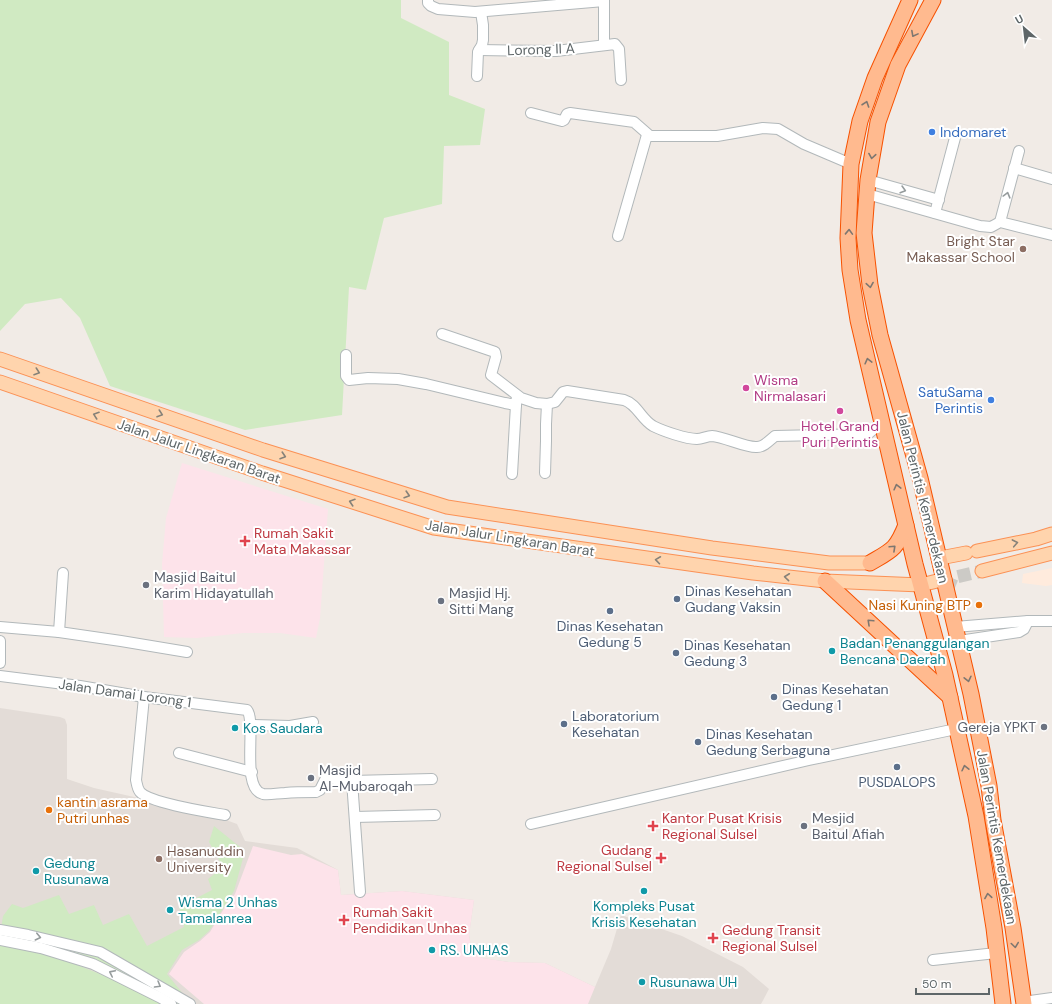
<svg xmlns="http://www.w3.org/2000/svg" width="1052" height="1004" viewBox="0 0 1052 1004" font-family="'DM Sans',sans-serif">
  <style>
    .commercial { fill: #ffebdd }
    .education { fill: #e3dcd7 }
    .medical { fill: #fde3ea }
    .green { fill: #d0eac2 }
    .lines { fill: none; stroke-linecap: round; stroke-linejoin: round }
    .major-tunnel { stroke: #cccac6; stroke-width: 13; stroke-dasharray: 13 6; stroke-linecap: butt }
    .minor-casing { stroke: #b2b8ba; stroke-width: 12 }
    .major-casing { stroke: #fb9155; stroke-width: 15 }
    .highway-casing { stroke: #f75100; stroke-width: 17 }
    .minor { stroke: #fff; stroke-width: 10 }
    .major { stroke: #ffd4ad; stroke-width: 13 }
    .highway { stroke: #ffba8f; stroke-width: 15 }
    .oneway { stroke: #7e7770 }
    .oneway2 { stroke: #969c9d }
    .oneway3 { stroke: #868279 }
    .shop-dot { fill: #3f7fe0; stroke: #fff; stroke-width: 1.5 }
    .education-dot { fill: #8d6e63; stroke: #fff; stroke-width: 1.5 }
    .hotel-dot { fill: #d1479c; stroke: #fff; stroke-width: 1.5 }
    .health-dot { fill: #e0444e; stroke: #fff; stroke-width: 1.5 }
    .worship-dot { fill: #6b7280; stroke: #fff; stroke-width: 1.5 }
    .service-dot { fill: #5c6f8a; stroke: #fff; stroke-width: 1.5 }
    .food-dot { fill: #e8710a; stroke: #fff; stroke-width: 1.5 }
    .culture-dot { fill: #0f9aa8; stroke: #fff; stroke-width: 1.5 }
    .labels { text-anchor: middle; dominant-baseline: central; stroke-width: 4; stroke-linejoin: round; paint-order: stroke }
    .street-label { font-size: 14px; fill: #5e6668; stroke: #fff }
    .shop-label { font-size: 14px; fill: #366cbe; stroke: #fff; text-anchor: start }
    .education-label { font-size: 14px; fill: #785e54; stroke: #fff; text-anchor: end }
    .hotel-label { font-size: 14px; fill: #b23c85; stroke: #fff; text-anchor: start }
    .health-label { font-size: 14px; fill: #be3a42; stroke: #fff; text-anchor: start }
    .worship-label { font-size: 14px; fill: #5b616d; stroke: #fff; text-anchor: start }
    .service-label { font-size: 14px; fill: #4e5e75; stroke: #fff; text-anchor: start }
    .food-label { font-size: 14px; fill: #c56008; stroke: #fff; text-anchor: end }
    .culture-label { font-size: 14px; fill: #0d838f; stroke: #fff; text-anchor: start }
  </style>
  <rect width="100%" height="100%" fill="#f1ebe6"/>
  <!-- commercial -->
  <polygon class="commercial" points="1052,568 1052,585 1046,586 1022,583 1023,574"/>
  <!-- education -->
  <polygon class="education" points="0,708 60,717 65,719 67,725 67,779 94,788 152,801 226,820 237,824 245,841 297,848 338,870 341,895 402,891 474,900 469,935 471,947 482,958 509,962 545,963 595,987 611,949 621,915 682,936 743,967 769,989 761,1004 0,1004"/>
  <!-- medical -->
  <g class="medical">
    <polygon points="182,463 328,509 320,618 316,638 280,633 243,633 197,638 164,637 162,564 166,518"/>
    <polygon points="253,846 291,855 302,854 338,870 341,895 402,891 474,900 469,935 471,947 482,958 509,962 545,963 595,987 588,1004 204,1004 169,974 184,952 200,941 210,932 225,907 235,894"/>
  </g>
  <!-- green -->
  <g class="green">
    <polygon points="0,0 401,0 401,18 449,42 449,95 485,109 480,145 444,146 442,204 384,218 366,290 349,287 342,415 245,430 110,386 80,318 61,298 25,304 0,331"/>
    <polygon points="214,826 245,851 234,891 209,931 199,940 182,950 167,974 184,995 178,1004 170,1004 144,983 90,957 0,935 3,916 12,904 23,908 59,895 69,914 94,905 103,925 129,914 147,946 184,927 179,907 212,890 208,879 223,867 209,842"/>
    <polygon points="0,942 16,945 62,959 128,985 162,1004 0,1004"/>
  </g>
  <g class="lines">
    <!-- major-tunnel -->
    <polyline class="major-tunnel" points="947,590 952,578 982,571"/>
    <!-- minor casing -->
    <g class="minor-casing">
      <g id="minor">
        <polyline points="428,0 428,3 431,6 438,9 475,12 604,1"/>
        <polyline points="604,0 604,45"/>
        <polyline points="479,50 556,51 615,44 619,49 621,80"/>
        <polyline points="477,76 478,52 482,45 483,40 483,25 481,12"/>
        <polyline points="531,113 562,121 564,120 567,114 570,113 634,122 650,136 717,136 763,128 778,129 804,144 851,164"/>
        <polyline points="1014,168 1052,179"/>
        <polyline points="868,180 939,200"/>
        <polyline points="867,194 980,226 991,227 1000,222 1052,235"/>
        <polyline points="935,213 956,134"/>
        <polyline points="1000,222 1019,151"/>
        <polyline points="618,236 647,135"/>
        <path d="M442 334 495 352 496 357 491 375 521 398 536 403 547 404 555 402 563 392 567 391 624 400C637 404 641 419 653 426 663 431 686 439 697 439 702 439 707 436 712 436 725 437 746 448 757 447 764 447 770 440 775 436L868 434 882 422"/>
        <polyline points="346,355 346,376 349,380 368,378 398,379 426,384 505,403 516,405 517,396"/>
        <polyline points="545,473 546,441 546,424 547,404"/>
        <polyline points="512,474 516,405"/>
        <polyline points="0,627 59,632 121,641 187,652"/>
        <polyline points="955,627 1028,621 1052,621"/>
        <polyline points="59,632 63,573"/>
        <polyline points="0,641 0,663"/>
        <polyline points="959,641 1019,632 1024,629 1028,621"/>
        <path d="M0 676 80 686 144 697 247 710C257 722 240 789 263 794 270 795 278 793 285 793 295 792 306 792 316 792L320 790 326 778 352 781 360 892"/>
        <path d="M144 697 136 780C137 784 137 788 140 792 150 803 208 812 225 815"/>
        <polyline points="250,725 290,726 313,722"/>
        <polyline points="179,753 252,772"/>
        <polyline points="352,781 432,779"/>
        <polyline points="355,817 435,815"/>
        <polyline points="531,824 809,760 956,729"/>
        <polyline points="0,930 28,935 100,952 190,1004"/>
        <polyline points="0,940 41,948 93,964 161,998 171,1004"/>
        <polyline points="933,960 996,953"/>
        <polyline points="1023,1002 1052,998"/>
      </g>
    </g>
    <!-- major casing -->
    <g class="major-casing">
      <g id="major">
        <polyline points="0,359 263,450 447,507 712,548 829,563 870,563"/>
        <polyline points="0,382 262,473 434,528 753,573 825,581 921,585 945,579"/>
        <polyline points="977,551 1036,539 1052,534"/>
        <polyline points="940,558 966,553"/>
        <polyline points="982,571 1052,553"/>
      </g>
    </g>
    <!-- highway casing -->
    <g class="highway-casing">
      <g id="highway">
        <polyline points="910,0 875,78 860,121 851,164 848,238 850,270 858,320 915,564 945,675 976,816 994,928 1003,1004"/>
        <polyline points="933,0 898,65 878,122 868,180 864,233 870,285 880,335 920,478 971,694 989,786 993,820 1013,928 1024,1004"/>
        <path d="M870 563C892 550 896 550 906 525"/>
        <polyline points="825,581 950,697"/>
      </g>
    </g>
    <!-- minor -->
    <use href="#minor" class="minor"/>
    <!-- major -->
    <use href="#major" class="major"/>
    <!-- highway -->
    <use href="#highway" class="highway"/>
  </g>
  <!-- one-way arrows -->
  <defs><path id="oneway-chevron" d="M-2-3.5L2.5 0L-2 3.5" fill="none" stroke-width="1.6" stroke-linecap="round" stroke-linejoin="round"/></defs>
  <g class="oneway">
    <use href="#oneway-chevron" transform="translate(914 34) rotate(118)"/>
    <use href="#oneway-chevron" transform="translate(866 104) rotate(-71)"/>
    <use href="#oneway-chevron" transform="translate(872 156) rotate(99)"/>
    <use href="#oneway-chevron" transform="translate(849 232) rotate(-88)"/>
    <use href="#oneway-chevron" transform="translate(870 285) rotate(81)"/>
    <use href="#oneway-chevron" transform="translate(868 361) rotate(-104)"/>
    <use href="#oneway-chevron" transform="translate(897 487) rotate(-104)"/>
    <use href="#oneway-chevron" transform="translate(893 548) rotate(-43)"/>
    <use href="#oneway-chevron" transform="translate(870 622) rotate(-137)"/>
    <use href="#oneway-chevron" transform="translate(968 679) rotate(77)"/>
    <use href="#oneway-chevron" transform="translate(965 768) rotate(-103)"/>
    <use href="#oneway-chevron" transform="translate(988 896) rotate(-99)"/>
    <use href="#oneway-chevron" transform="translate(1015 945) rotate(82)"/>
  </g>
  <g class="oneway2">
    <use href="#oneway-chevron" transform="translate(903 190) rotate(16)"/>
    <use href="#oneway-chevron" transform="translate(1007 195) rotate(-75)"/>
    <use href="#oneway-chevron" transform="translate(38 937) rotate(13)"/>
    <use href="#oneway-chevron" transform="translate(112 973) rotate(-154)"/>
    <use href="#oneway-chevron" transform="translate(158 985) rotate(30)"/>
  </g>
  <g class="oneway3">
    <use href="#oneway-chevron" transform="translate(37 372) rotate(19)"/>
    <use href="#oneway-chevron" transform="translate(160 414) rotate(19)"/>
    <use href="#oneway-chevron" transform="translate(96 415) rotate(-161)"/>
    <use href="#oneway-chevron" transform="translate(283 456) rotate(18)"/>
    <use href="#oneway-chevron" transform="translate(407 495) rotate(17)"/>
    <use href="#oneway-chevron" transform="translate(352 502) rotate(-162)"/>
    <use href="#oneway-chevron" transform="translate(1015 543) rotate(-11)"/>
    <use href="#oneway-chevron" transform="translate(658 560) rotate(-172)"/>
    <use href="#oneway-chevron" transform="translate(787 577) rotate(-174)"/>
  </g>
  <!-- markers -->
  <g class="shop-dot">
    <circle cx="932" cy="132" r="4"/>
    <circle cx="991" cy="400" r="4"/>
  </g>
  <g class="education-dot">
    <circle cx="1023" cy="249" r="4"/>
    <circle cx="159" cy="859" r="4"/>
  </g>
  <g class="hotel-dot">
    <circle cx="746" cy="388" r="4"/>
    <circle cx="840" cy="411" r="4"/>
  </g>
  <g class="health-dot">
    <path d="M243 535h4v4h4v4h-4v4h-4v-4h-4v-4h4z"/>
    <path d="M651 820h4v4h4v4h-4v4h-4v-4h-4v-4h4z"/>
    <path d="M659 852h4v4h4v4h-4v4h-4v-4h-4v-4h4z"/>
    <path d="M342 914h4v4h4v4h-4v4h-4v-4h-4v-4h4z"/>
    <path d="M711 932h4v4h4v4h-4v4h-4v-4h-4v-4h4z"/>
  </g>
  <g class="worship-dot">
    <circle cx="146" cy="585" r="4"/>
    <circle cx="441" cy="601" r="4"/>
    <circle cx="1044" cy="727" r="4"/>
    <circle cx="311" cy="778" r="4"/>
    <circle cx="804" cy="826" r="4"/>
  </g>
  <g class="service-dot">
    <circle cx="677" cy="599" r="4"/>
    <circle cx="610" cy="611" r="4"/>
    <circle cx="676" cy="653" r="4"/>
    <circle cx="774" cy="697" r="4"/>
    <circle cx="564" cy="724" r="4"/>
    <circle cx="698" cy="742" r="4"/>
    <circle cx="897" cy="767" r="4"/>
  </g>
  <g class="food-dot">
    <circle cx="979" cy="605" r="4"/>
    <circle cx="49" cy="810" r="4"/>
  </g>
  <g class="culture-dot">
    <circle cx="832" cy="651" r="4"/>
    <circle cx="235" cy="728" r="4"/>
    <circle cx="36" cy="871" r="4"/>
    <circle cx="644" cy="891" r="4"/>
    <circle cx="170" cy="910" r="4"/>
    <circle cx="432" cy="950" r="4"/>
    <circle cx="642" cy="982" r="4"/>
  </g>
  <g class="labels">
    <!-- street labels -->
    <g class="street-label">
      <text transform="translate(541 49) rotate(-2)">Lorong II A</text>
      <text transform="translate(199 451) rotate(19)">Jalan Jalur Lingkaran Barat</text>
      <text transform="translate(923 497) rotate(76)">Jalan Perintis Kemerdekaan</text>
      <text transform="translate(510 538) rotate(9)">Jalan Jalur Lingkaran Barat</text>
      <text transform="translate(125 693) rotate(8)">Jalan Damai Lorong 1</text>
      <text transform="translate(997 837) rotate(80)">Jalan Perintis Kemerdekaan</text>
    </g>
    <!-- shop labels -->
    <g class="shop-label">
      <text x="940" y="132">Indomaret</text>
      <text x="983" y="392" text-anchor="end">SatuSama<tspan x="983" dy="16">Perintis</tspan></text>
    </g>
    <!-- education labels -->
    <g class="education-label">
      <text x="1015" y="241">Bright Star<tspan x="1015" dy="16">Makassar School</tspan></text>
      <text x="167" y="851" text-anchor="start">Hasanuddin<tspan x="167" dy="16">University</tspan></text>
    </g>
    <!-- hotel labels -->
    <g class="hotel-label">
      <text x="754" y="380">Wisma<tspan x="754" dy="16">Nirmalasari</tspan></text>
      <text x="840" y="426" text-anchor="middle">Hotel Grand<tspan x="840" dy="16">Puri Perintis</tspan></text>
    </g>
    <!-- health labels -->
    <g class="health-label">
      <text x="254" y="533">Rumah Sakit<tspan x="254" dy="16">Mata Makassar</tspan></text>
      <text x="662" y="818">Kantor Pusat Krisis<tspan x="662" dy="16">Regional Sulsel</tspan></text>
      <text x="652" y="850" text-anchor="end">Gudang<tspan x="652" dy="16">Regional Sulsel</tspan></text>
      <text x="353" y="912">Rumah Sakit<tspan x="353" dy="16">Pendidikan Unhas</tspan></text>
      <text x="722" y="930">Gedung Transit<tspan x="722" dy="16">Regional Sulsel</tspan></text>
    </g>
    <!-- worship labels -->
    <g class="worship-label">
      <text x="154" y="577">Masjid Baitul<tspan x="154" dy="16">Karim Hidayatullah</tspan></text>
      <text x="449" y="593">Masjid Hj.<tspan x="449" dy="16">Sitti Mang</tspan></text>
      <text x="1036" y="727" text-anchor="end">Gereja YPKT</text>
      <text x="319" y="770">Masjid<tspan x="319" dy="16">Al-Mubaroqah</tspan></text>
      <text x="812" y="818">Mesjid<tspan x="812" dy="16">Baitul Afiah</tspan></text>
    </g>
    <!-- service labels -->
    <g class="service-label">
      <text x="685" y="591">Dinas Kesehatan<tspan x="685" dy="16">Gudang Vaksin</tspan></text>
      <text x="610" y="626" text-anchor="middle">Dinas Kesehatan<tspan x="610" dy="16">Gedung 5</tspan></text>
      <text x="684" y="645">Dinas Kesehatan<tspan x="684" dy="16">Gedung 3</tspan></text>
      <text x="782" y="689">Dinas Kesehatan<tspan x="782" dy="16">Gedung 1</tspan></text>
      <text x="572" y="716">Laboratorium<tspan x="572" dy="16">Kesehatan</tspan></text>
      <text x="706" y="734">Dinas Kesehatan<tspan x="706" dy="16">Gedung Serbaguna</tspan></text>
      <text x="897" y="782" text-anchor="middle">PUSDALOPS</text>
    </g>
    <!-- food labels -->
    <g class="food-label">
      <text x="971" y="605">Nasi Kuning BTP</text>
      <text x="57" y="802" text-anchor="start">kantin asrama<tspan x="57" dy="16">Putri unhas</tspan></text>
    </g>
    <!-- culture labels -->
    <g class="culture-label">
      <text x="840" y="643">Badan Penanggulangan<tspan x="840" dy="16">Bencana Daerah</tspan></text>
      <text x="243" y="728">Kos Saudara</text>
      <text x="44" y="863">Gedung<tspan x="44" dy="16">Rusunawa</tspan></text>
      <text x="178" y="902">Wisma 2 Unhas<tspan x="178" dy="16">Tamalanrea</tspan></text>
      <text x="644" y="906" text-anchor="middle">Kompleks Pusat<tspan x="644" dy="16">Krisis Kesehatan</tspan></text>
      <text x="440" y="950">RS. UNHAS</text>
      <text x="650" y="982">Rusunawa UH</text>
    </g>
  </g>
  <!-- north arrow -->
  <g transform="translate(1024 28) rotate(332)" stroke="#ffffff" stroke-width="3" paint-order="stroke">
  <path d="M0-3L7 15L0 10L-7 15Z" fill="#5e6668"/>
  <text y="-6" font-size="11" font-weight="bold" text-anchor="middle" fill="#5e6668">U</text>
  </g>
  <!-- scale -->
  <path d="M916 988v6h73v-6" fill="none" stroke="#5e6668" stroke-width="2"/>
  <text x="922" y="988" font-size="12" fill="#5e6668" stroke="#ffffff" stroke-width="3" paint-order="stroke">50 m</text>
</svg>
